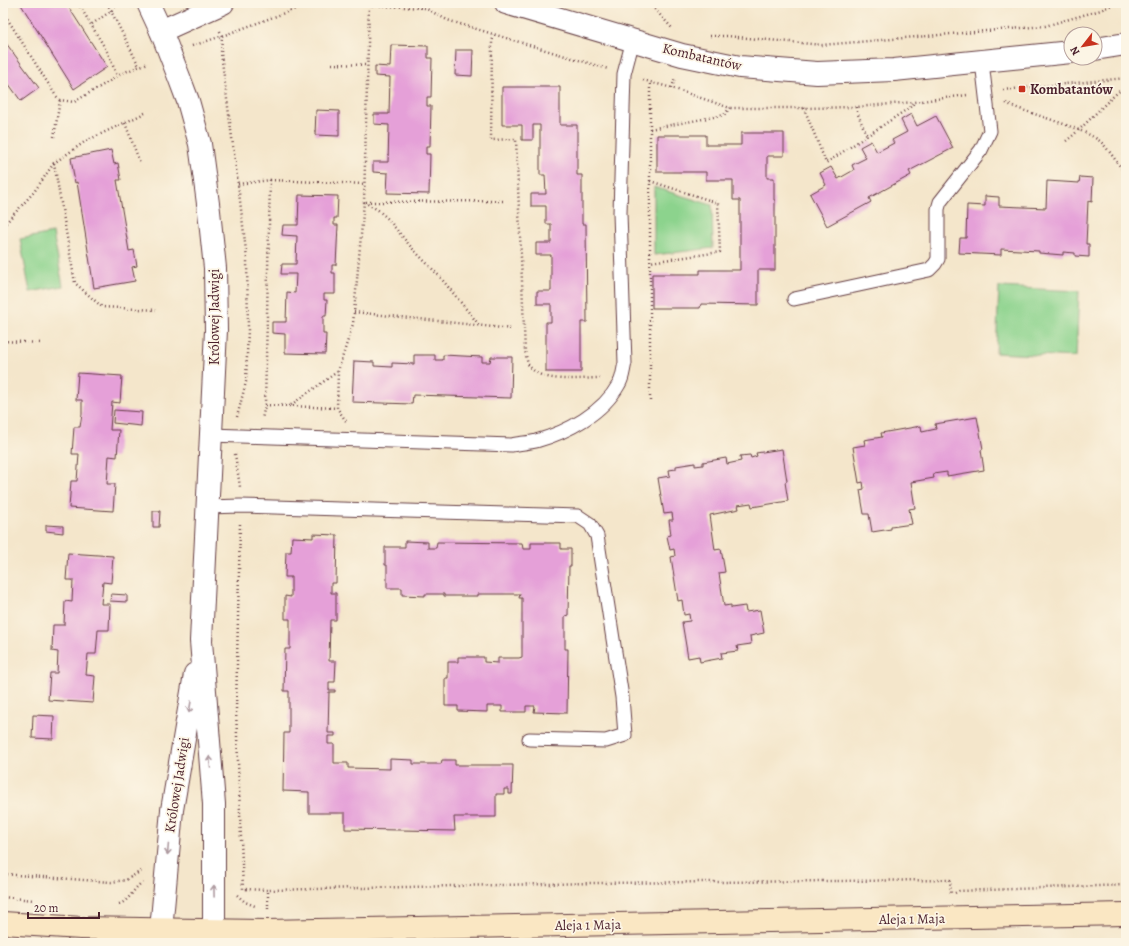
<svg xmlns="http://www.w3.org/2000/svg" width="1129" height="946" viewBox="0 0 1129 946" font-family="Alegreya,serif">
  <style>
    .green { fill: #8cd38d; stroke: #6b795c }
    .building { fill: #e5a0d8 }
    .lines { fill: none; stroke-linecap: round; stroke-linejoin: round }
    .lane-casing { stroke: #643d43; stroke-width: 15 }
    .street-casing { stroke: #643d43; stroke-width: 24 }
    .secondary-casing { stroke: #643d43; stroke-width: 24 }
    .path { stroke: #643d43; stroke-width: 2.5; stroke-dasharray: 1 3; stroke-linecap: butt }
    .lane { stroke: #fff; stroke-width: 13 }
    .street { stroke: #fff; stroke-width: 22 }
    .secondary { stroke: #fae7c3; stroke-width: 22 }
    .oneway { stroke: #ae9aa0 }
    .poi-dot { fill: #c8321e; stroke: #fcf5e5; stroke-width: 1.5 }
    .labels { text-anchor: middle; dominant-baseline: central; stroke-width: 3.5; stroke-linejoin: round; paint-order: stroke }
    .street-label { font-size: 14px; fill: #4a1f2b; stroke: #fcf5e5 }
    .poi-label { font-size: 14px; font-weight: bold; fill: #4a1f2b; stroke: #fcf5e5; text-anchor: start }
  </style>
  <rect width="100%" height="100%" fill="#fcf5e5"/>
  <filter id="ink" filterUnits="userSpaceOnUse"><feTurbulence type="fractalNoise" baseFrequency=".025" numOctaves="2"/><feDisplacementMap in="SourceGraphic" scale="8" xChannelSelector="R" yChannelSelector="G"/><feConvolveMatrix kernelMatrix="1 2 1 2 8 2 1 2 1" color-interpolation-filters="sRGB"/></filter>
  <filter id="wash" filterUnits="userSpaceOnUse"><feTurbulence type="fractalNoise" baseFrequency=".012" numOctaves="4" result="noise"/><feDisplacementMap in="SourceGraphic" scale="16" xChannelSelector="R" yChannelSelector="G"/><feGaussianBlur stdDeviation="0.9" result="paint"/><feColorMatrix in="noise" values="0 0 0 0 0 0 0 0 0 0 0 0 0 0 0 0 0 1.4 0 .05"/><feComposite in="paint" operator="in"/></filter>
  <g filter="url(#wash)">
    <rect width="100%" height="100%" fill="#f4e6cb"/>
    <!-- green -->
    <g class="green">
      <polygon points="654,187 712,205 713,248 654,255"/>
      <polygon points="53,233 63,286 30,292 20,239"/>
      <polygon points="999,287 1079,291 1076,357 996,353"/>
    </g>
    <g id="blocks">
      <!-- building -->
      <g class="building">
        <polygon points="20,3 66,3 107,67 74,89"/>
        <polygon points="3,39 39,88 21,101 3,76"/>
        <polygon points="391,45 428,46 428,58 432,58 431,97 427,97 427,106 431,106 430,146 426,146 426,154 430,154 429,194 387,193 388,173 373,172 373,162 388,162 389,125 374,124 374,114 389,114 390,77 375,76 375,66 390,67"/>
        <polygon points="456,50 473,50 472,76 455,75"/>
        <polygon points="502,87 560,87 560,125 577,125 577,175 582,175 582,224 586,224 587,322 581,322 581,372 546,372 546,322 551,322 551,304 537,304 537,291 551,291 551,255 536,255 536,243 551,243 551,224 546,224 546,206 531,206 531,194 546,194 545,175 540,175 540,125 533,125 533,140 522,140 522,125 502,125"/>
        <polygon points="316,110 339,111 339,136 315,135"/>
        <polygon points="911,114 917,126 936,116 953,148 909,171 911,175 869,198 871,202 827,226 810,194 826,185 820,173 831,167 838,179 854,170 852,165 866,158 860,147 871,141 877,152 894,143 892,140 907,132 901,120"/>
        <polygon points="741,133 784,133 784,156 767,156 767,178 774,178 774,200 775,200 775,270 758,270 758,305 701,304 700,308 652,308 652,274 700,274 700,270 740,270 740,200 733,200 733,180 706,180 706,172 657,172 657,135 706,135 706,145 741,145"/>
        <polygon points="3,136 7,142 3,146"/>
        <polygon points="111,150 114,164 118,163 121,180 117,180 129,251 134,250 137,266 132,267 135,281 94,288 77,182 75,183 71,158"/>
        <polygon points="1080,177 1093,178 1092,202 1088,201 1086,244 1089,244 1089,257 1075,256 1075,253 1063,252 1063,255 1039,253 1039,251 1001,249 1001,255 959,253 960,238 966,238 967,205 985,206 985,196 999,197 999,206 1046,208 1047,181 1079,183"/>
        <polygon points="299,195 338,196 337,218 334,218 334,225 338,225 336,265 332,265 332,273 335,273 335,294 324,294 324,300 327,300 326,316 323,316 323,334 326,334 325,354 285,353 285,334 272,333 272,322 286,322 287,292 295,293 296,274 281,274 282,264 296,264 297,236 282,235 283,225 298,225"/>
        <polygon points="414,355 435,355 435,360 443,360 443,355 482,357 482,362 490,362 491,357 512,357 511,398 413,395 412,404 352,402 354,361 374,362 374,366 392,367 392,363 414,364"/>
        <polygon points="78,373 122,376 120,403 112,402 110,430 119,430 117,457 109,456 107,484 115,484 113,511 69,508 71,481 77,481 79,454 72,454 74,427 80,427 82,414 82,400 76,400"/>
        <polygon points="114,410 142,412 141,426 113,423"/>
        <polygon points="977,417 983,449 981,450 984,470 947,476 947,472 933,474 934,478 911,482 915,508 909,509 912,524 891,527 891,529 872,532 869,514 864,514 860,490 864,489 863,482 859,483 853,447 865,445 864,440 882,437 881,433 921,426 922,432 936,429 935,424"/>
        <polygon points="782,449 787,481 785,482 788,501 752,507 751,503 738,505 739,509 710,515 715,550 721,549 725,572 719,573 724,606 731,605 731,608 745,606 746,612 760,610 764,633 750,636 751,644 737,646 738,651 721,653 722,658 700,662 699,656 688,658 682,622 690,621 689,614 684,615 682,600 678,601 671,557 675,556 674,549 670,550 667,536 671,535 669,520 673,520 672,513 664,514 658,478 670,476 669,470 676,469 676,466 695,463 695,466 703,465 703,462 726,458 727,464 741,461 740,456 750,455 751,458 757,456 756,453"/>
        <polygon points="153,511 160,511 159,527 153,527"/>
        <polygon points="46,525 63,526 63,533 46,531"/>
        <polygon points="313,534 337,535 336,583 331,583 331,593 336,593 336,620 330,620 329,661 336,661 335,682 329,682 329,690 335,690 335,692 329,692 328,733 335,733 335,736 328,736 328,744 334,744 334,763 348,763 348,768 390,769 390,759 413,760 413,764 441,764 442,760 455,760 455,765 513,765 512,794 509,794 509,789 504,789 504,794 496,794 496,817 454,817 455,831 345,829 345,813 309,813 309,792 283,791 284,733 289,733 289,691 284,691 285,649 290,649 290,619 285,619 285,596 291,597 291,577 285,577 286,552 291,552 292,537 313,538"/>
        <polygon points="405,541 428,542 428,548 436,548 437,542 522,543 523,549 531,549 531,543 561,543 561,549 571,549 571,566 569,566 568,615 565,616 565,649 568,649 567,713 534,712 535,706 526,706 526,712 502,712 502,706 487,706 487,712 458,711 458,706 445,706 445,678 448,678 448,662 458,662 458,657 484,657 484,662 498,663 498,658 519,658 522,657 522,598 519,598 520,594 478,594 478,596 444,596 444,594 425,594 425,596 402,595 402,588 387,588 387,565 385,565 385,547 405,547"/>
        <polygon points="68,553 113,556 111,583 103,582 101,604 110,604 109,630 98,630 96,654 88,654 86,675 95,676 93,703 48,700 50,673 57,673 58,652 52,651 53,625 64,625 65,601 72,602 73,580 66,580"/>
        <polygon points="111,594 127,595 127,602 110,601"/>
        <polygon points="33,715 54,716 53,739 32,738"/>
      </g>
    </g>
  </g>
  <g filter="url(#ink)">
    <use href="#blocks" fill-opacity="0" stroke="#643d43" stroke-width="1"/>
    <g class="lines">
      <!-- lane casing -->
      <g class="lane-casing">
        <g id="lane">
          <polyline points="794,299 929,270 935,264 938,259 938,209 940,202 981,150 990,131 982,62"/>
          <path d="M211 435 512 445C520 443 528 443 536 441 568 432 603 413 619 384 623 378 623 370 625 363L620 213 624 74 633 40"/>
          <polyline points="208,507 240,506 578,516 590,524 597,536 622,697 625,735 606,741 529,739"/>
        </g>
      </g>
      <!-- street casing -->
      <g class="street-casing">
        <g id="street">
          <polyline points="148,3 161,31 179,77 188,101 200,144 209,211 215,268 216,330 201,641 214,804 214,930"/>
          <polyline points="506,3 682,55 740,67 817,73 894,70 1071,52"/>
          <polyline points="161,31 223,3"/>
          <polyline points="1095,49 1126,44"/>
          <polyline points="161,930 172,810 195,674"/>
        </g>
      </g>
      <!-- secondary casing -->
      <g class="secondary-casing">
        <polyline id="secondary" points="3,923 81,928 267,931 1126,914"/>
      </g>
      <!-- path -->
      <g class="path">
        <polyline points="78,3 108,53 117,76"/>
        <polyline points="107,3 139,66"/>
        <polyline points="324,3 425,8 447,20 608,69"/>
        <polyline points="649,3 672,28"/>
        <polyline points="3,12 56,96 60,100 74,102 125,72 148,63"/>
        <polyline points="92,24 123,3"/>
        <path d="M494 35 492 42 491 140 516 139 525 352C526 355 527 361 528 364 540 385 580 378 600 378"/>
        <polyline points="710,36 727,36 822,45 1045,26 1101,10 1116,3"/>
        <polyline points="192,46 222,36 219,29"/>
        <polyline points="332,64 368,65"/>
        <polyline points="643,80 672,88 730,108 804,108 857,107 914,102 967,95"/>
        <polyline points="672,88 675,77"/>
        <polyline points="1003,90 1126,78"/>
        <path d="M1006 103 1012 106C1034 115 1084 128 1101 142 1111 152 1117 164 1126 173"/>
        <polyline points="857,107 857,112 867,136"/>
        <polyline points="804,108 826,163 912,106 914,102"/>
        <polyline points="145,113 86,141 54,163 75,283 102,307 156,310"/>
        <polyline points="125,123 140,163"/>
        <polyline points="650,129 724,115 730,108"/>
        <polyline points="54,137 60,100"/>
        <path d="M1066 141C1087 125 1104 102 1126 86"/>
        <polyline points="270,180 365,184"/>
        <polyline points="650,181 718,203 720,252 650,262"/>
        <polyline points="238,184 270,180 265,405 262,419"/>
        <polyline points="364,202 378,210 387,218 411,247 440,277 480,326"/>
        <polyline points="366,202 504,201"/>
        <polyline points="3,226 34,192 54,163"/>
        <polyline points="354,312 512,329"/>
        <polyline points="3,341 42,343"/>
        <polyline points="650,401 650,82"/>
        <polyline points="265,405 337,408"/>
        <polyline points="291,405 337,372"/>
        <polyline points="237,417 246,382 248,329 247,259 238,184 221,53 222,36 306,5 315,3"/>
        <polyline points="346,421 337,408 338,371 353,324 364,202 369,5"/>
        <polyline points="235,454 240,487"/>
        <polyline points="240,524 236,710 243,889 268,890 593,883 950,880 951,894"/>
        <polyline points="3,874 111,882 126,880 143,870"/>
        <polyline points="955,893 959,891 1126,885"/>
        <polyline points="237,895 245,902 255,906"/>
        <polyline points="3,897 34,900"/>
        <path d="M119 904C130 901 133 888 143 882"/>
        <polyline points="268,909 268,890"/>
      </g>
      <!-- lane -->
      <use href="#lane" class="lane"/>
      <!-- street -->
      <use href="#street" class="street"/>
      <!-- secondary -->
      <use href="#secondary" class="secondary"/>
    </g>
    <!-- one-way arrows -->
    <defs><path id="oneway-shaft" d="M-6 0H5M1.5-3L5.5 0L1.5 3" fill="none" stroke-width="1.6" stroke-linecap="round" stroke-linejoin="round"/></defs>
    <g class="oneway">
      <use href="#oneway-shaft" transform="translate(190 707) rotate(100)"/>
      <use href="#oneway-shaft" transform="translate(210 762) rotate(-94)"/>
      <use href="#oneway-shaft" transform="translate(168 849) rotate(95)"/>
      <use href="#oneway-shaft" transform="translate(214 891) rotate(-91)"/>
    </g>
  </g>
  <!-- markers -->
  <rect class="poi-dot" x="1018" y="85" width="8" height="8" rx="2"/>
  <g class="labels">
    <!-- street labels -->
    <g class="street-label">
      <text transform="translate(702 57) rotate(13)">Kombatantów</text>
      <text transform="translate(214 317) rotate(-90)">Królowej Jadwigi</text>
      <text transform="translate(177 785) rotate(-81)">Królowej Jadwigi</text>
      <text transform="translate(912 919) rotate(-1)">Aleja 1 Maja</text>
      <text transform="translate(588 925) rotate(-1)">Aleja 1 Maja</text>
    </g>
    <!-- poi labels -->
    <g class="poi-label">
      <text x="1030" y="89">Kombatantów</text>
    </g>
  </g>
  <!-- margin -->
  <rect width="1129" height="946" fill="none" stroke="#fcf5e5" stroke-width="16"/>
  <!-- north arrow -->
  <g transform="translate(1083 46) rotate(239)"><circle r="19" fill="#fcf5e5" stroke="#b59f9b"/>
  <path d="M0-3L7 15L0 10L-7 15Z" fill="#c8321e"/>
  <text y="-6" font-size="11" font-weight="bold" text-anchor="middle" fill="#4a1f2b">N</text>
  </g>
  <!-- scale -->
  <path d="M28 912v6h71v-6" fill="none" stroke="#4a1f2b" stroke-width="2"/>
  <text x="34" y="912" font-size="12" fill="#4a1f2b" stroke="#fcf5e5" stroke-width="3" paint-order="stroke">20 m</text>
</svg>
